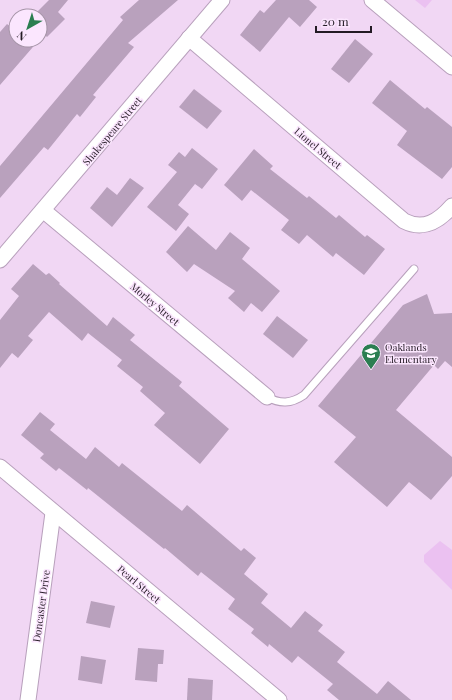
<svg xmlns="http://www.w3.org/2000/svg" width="452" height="700" viewBox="0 0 452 700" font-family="'Playfair Display',serif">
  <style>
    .green { fill: #ebc1f1 }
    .building { fill: #b9a1bd }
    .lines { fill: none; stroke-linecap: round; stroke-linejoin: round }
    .lane-casing { stroke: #b8a0bc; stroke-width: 9 }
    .street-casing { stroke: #b8a0bc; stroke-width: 17 }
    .lane { stroke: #fff; stroke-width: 7 }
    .street { stroke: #fff; stroke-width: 15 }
    .labels { text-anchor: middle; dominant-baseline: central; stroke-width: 3; stroke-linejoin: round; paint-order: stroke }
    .street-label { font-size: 10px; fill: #231a24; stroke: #fbe6fe }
    .poi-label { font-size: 10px; fill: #231a24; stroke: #fbe6fe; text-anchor: start }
  </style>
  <rect width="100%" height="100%" fill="#f1d7f4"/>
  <!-- green -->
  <g class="green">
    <polygon points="415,0 432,0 425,8"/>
    <polygon points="440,541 452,550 452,590 424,562 424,555"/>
  </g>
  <!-- building -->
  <g class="building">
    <polygon points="49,0 68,0 58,12 65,19 47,37 44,34 40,39 40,16 33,16"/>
    <polygon points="139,0 178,0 128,43 134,47 93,95 96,97 80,117 77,114 48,150 44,147 0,198 0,166 123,20 120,17"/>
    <polygon points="276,0 309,0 317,7 300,27 289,17 260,52 240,35 260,10 264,13"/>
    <polygon points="7,24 16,31 16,40 39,40 0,85 0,32"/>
    <polygon points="355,39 373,54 349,83 331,69"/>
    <polygon points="390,80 425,109 427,107 452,127 452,167 442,179 397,145 407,131 372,103"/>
    <polygon points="194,89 222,111 207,129 179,107"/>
    <polygon points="192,148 218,169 202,189 195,184 178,205 189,214 176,231 147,207 177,172 168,165 179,152 185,157"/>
    <polygon points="254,149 273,166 270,169 307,198 309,196 336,218 339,215 365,237 367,235 385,249 364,275 336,253 333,257 307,235 299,244 281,230 289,220 251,190 242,201 224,185"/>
    <polygon points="130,178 144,188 112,227 90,208 107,187 117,195"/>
    <polygon points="188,226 216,250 230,232 250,248 242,259 280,291 262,312 251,303 244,312 228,298 235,291 194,264 187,272 166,252"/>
    <polygon points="33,264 46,275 49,273 60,283 59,284 107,326 113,317 135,335 130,340 182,382 179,386 229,429 200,464 154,425 165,413 140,391 143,387 117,366 122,360 88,333 82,341 49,312 28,336 33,340 18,358 12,353 0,368 0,320 19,296 11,289"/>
    <polygon points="427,294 434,314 452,313 452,367 445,361 438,369 434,365 396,410 452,457 452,476 431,500 409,482 387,507 334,462 356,437 318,406 403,305"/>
    <polygon points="277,316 308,340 293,358 263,334"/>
    <polygon points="40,412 55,424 50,430 86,459 95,447 119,467 122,463 182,511 187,505 241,551 244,548 256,558 244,574 268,594 261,603 291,628 305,611 323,625 318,631 345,652 337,662 377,694 388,681 411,700 339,700 327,690 333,684 298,656 292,663 269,644 268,647 251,633 254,629 228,609 235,599 201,572 198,576 165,548 164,549 88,488 87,490 59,468 56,471 40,458 44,454 21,435"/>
    <polygon points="91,601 115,606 110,628 86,623"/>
    <polygon points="138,648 164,650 163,664 158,664 157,682 135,680"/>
    <polygon points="81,656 106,660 102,684 78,680"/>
    <polygon points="188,678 213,680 212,700 187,700"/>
  </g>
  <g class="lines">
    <!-- lane casing -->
    <g class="lane-casing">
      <path id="lane" d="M267 397C280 404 291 404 304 395L414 269"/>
    </g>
    <!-- street casing -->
    <g class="street-casing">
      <g id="street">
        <polyline points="372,0 452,67"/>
        <path d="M189 38 404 221C424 231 439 221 452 206"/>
        <polyline points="44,211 267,397"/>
        <polyline points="0,260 222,0"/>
        <polyline points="0,467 279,700"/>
        <polyline points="28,700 53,513"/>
      </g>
    </g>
    <!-- lane -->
    <use href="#lane" class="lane"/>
    <!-- street -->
    <use href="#street" class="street"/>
  </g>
  <!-- icons -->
  <defs>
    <g id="school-pin" transform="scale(1)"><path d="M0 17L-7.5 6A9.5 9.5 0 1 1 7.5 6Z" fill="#2b7e51" stroke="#fbe6fe"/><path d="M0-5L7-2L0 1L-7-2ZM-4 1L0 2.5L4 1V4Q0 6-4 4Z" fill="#fff"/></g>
  </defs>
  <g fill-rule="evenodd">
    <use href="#school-pin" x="371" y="353"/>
  </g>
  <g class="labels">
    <!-- street labels -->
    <g class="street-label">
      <text transform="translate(112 131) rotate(-50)">Shakespeare Street</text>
      <text transform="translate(318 148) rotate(40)">Lionel Street</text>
      <text transform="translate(155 304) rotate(40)">Morley Street</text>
      <text transform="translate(139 584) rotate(40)">Pearl Street</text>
      <text transform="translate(41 606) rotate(-82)">Doncaster Drive</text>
    </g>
    <!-- poi labels -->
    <g class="poi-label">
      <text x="385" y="347">Oaklands<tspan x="385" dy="12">Elementary</tspan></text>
    </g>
  </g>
  <!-- north arrow -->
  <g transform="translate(28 28) rotate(219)"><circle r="19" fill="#fbe6fe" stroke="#a594a7"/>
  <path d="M0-3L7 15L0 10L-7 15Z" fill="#2b7e51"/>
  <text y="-6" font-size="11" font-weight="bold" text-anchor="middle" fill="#231a24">N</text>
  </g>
  <!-- scale -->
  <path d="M316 26v6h55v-6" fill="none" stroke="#231a24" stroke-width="2"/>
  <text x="322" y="26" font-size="12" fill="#231a24" stroke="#fbe6fe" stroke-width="3" paint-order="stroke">20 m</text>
</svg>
